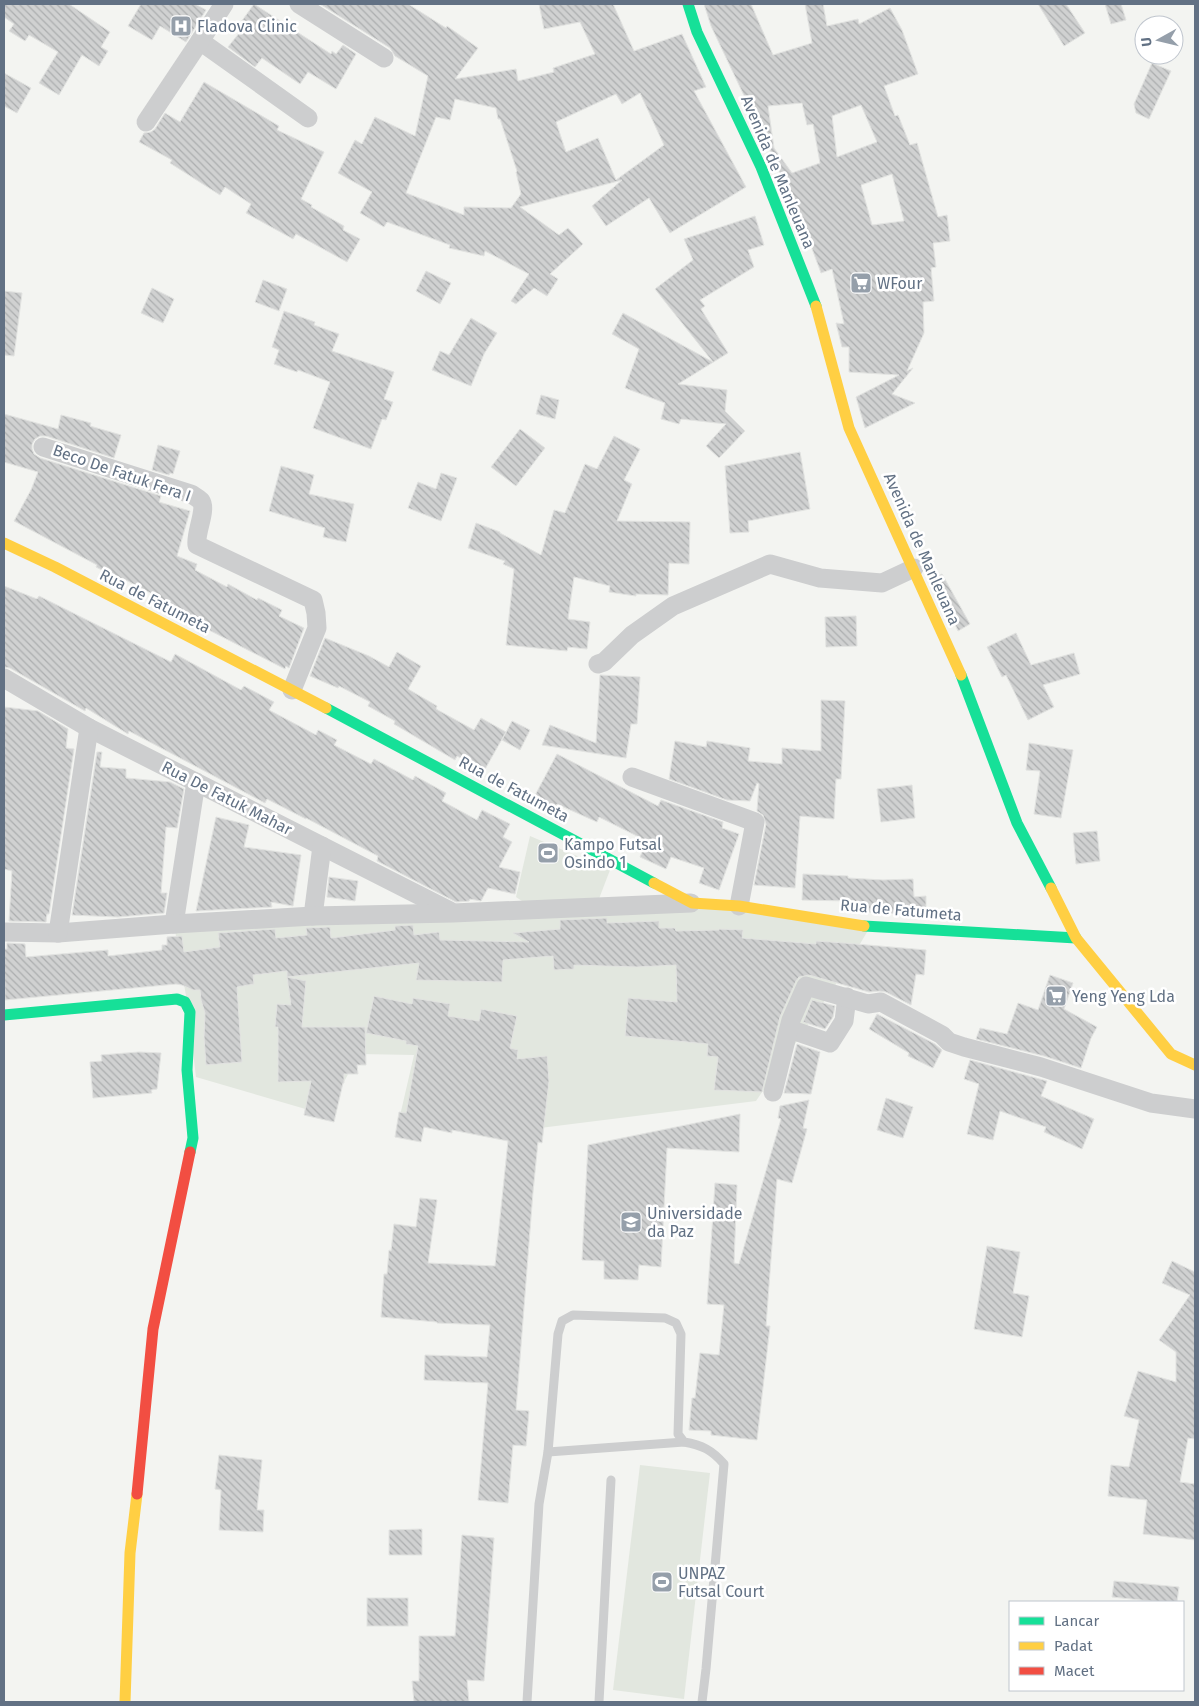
<svg xmlns="http://www.w3.org/2000/svg" width="1199" height="1706" viewBox="0 0 1199 1706" font-family="'Fira Sans',sans-serif">
  <style>
    .green { fill: #e2e7df }
    .building { fill: url(#building-back-hatch); stroke: #e2e3e1; fill-rule: evenodd }
    .lines { fill: none; stroke-linecap: round; stroke-linejoin: round }
    .lane { stroke: #cdcecf; stroke-width: 9 }
    .street { stroke: #cdcecf; stroke-width: 19 }
    .fast { stroke: #16e098; stroke-width: 11 }
    .slow { stroke: #ffcf43; stroke-width: 11 }
    .jam { stroke: #f24e42; stroke-width: 11 }
    .labels { text-anchor: middle; dominant-baseline: central; stroke-width: 5; stroke-linejoin: round; paint-order: stroke }
    .poi-label { font-size: 16px; fill: #627184; stroke: #fff; text-anchor: start }
    .street-label { font-size: 16px; fill: #627184; stroke: #fff }
  </style>
  <defs>
    <pattern id="building-back-hatch" width="6" height="6" patternUnits="userSpaceOnUse" patternTransform="scale(1.25)"><rect width="6" height="6" fill="#d0d1d1"/><path d="M-1 5l2 2M0 0l6 6M5-1l2 2" fill="none" stroke="#acaeaf"/></pattern>
  </defs>
  <rect width="100%" height="100%" fill="#f3f4f1"/>
  <!-- green -->
  <g class="green">
    <polygon points="530,836 610,870 597,904 522,901 516,897"/>
    <polygon points="692,903 870,927 838,981 756,1101 492,1134 399,1120 414,1055 359,1054 326,1115 196,1077 187,1002 174,924"/>
    <polygon points="640,1465 710,1473 684,1699 613,1690"/>
  </g>
  <!-- building -->
  <g class="building">
    <polygon points="4,4 69,4 110,32 101,47 108,51 99,66 82,55 59,95 39,83 58,52 29,35 25,41 9,31 14,24 4,17"/>
    <polygon points="141,4 195,4 206,10 186,42 160,26 152,40 128,26"/>
    <polygon points="254,4 331,54 332,51 336,54 343,45 356,54 336,89 308,72 300,84 262,58 255,67 228,47 240,32 236,29"/>
    <path d="M320 4H408L446 28 447 26 478 48 455 79 516 69 518 81 554 72 553 68 595 54 580 22 544 29 539 4H613L634 51 682 34 706 87 694 91 746 187 670 233 649 198 606 226 592 206 622 180 520 207 559 235 568 228 583 244 550 274 558 279 547 296 534 288 516 304 511 301 529 274 485 251 484 256 449 248 450 245 387 222 384 227 360 213 372 192 338 173 355 140 362 144 375 117 415 136 428 76 395 56 390 48ZM640 93 664 145 616 180 598 138 566 152 556 122 616 94 622 104ZM455 99 496 108 498 119H500L517 171 516 172 521 194 511 208 464 207V215L406 193 436 117 450 120Z"/>
    <path d="M704 4H751L773 55 812 43 805 4H823L827 26 858 19 859 24 890 8 902 30 918 74 884 86 895 116 898 115 910 145 917 143 938 217 947 215 950 241 933 243 936 267 931 268 934 301 923 302 924 333 907 371 913 368 892 394 915 403 865 428 856 397 899 375 849 372V347H842L836 323 844 324 832 269 821 273 811 246 796 214 775 161 711 26ZM802 103 807 125 813 124 820 163 792 173 774 148 768 106ZM861 105 877 142 837 157 832 116ZM892 174 904 221 872 225 861 185Z"/>
    <polygon points="1038,4 1066,4 1085,33 1064,46"/>
    <polygon points="1105,4 1121,4 1126,20 1111,24"/>
    <polygon points="1152,63 1171,71 1149,119 1136,113 1134,104"/>
    <polygon points="4,73 31,88 17,113 4,106"/>
    <polygon points="204,82 279,126 277,130 324,152 301,199 312,205 311,207 344,226 343,230 360,239 347,262 296,234 293,239 246,213 251,204 225,187 220,195 170,163 172,160 139,142 144,133 151,132 155,129 165,113 180,122"/>
    <polygon points="755,216 764,245 748,250 754,267 700,300 705,306 701,309 728,353 678,384 727,390 725,411 745,431 719,458 706,446 726,424 681,419 679,424 661,419 665,403 625,388 639,349 612,334 623,313 713,362 655,289 693,260 684,239"/>
    <polygon points="426,271 451,283 440,304 416,291"/>
    <polygon points="263,280 287,289 279,311 255,302"/>
    <polygon points="152,288 174,299 163,323 141,313"/>
    <polygon points="4,291 22,293 14,356 4,355"/>
    <polygon points="284,311 315,322 314,325 339,334 332,351 394,372 384,399 393,402 386,420 382,419 371,449 313,428 330,382 298,370 297,372 274,364 279,350 272,347"/>
    <polygon points="471,318 497,333 484,354 471,386 432,370 440,351 449,355"/>
    <polygon points="541,395 559,400 555,419 536,414"/>
    <polygon points="4,414 58,429 61,415 91,423 90,426 121,435 114,458 46,436 40,436 35,439 32,444 32,449 34,454 40,458 161,496 159,502 190,511 177,556 197,564 195,570 227,587 228,584 257,600 258,598 282,610 279,616 304,628 289,668 286,666 285,669 205,628 206,626 156,602 158,597 122,578 121,580 96,567 97,565 14,521 31,490 38,472 4,462"/>
    <polygon points="520,429 545,448 516,486 491,467"/>
    <polygon points="614,436 640,449 624,480 632,484 617,521 690,522 689,564 669,563 668,595 636,594 636,596 609,592 610,586 574,577 568,619 590,622 587,649 568,647 567,651 506,645 514,569 503,564 505,561 468,548 476,523 500,532 500,533 541,555 554,510 565,513 585,464 597,469"/>
    <polygon points="158,445 180,451 173,474 170,473 169,475 152,470"/>
    <polygon points="800,452 810,509 748,521 749,532 730,533 725,466"/>
    <polygon points="281,466 314,475 309,494 354,504 346,542 323,537 325,528 269,511"/>
    <polygon points="441,473 457,478 441,521 408,508 418,482 436,489"/>
    <polygon points="942,574 970,624 958,631 934,578"/>
    <polygon points="4,586 37,599 39,596 171,662 175,654 241,690 244,686 274,702 269,710 316,735 318,730 337,740 334,745 371,764 374,759 413,780 415,776 446,793 442,801 477,820 482,810 510,824 503,837 512,842 499,867 520,872 515,894 488,888 481,901 470,899 469,901 456,902 377,861 378,856 306,818 306,819 267,799 265,803 129,731 128,734 86,708 85,711 10,668 4,667"/>
    <polygon points="856,616 857,646 826,647 825,617"/>
    <polygon points="1016,633 1031,665 1074,653 1080,674 1043,685 1054,707 1028,720 1006,675 1002,677 987,647"/>
    <polygon points="325,638 369,656 389,667 397,652 421,666 408,689 437,706 436,709 474,730 481,718 506,732 484,771 457,756 455,760 394,724 395,721 368,706 370,702 339,686 338,688 310,676"/>
    <polygon points="600,675 640,677 637,724 631,724 626,758 542,745 550,725 596,743"/>
    <polygon points="821,700 845,701 841,779 836,779 834,819 800,816 795,888 754,885 766,824 763,815 757,811 759,784 757,783 750,801 727,800 669,779 675,741 706,747 707,741 750,748 748,761 782,764 782,748 821,751"/>
    <polygon points="4,707 38,711 68,729 66,748 74,749 49,914 47,914 46,922 9,921 12,871 4,869"/>
    <polygon points="512,721 530,730 520,750 502,740"/>
    <polygon points="1029,743 1073,750 1061,818 1034,814 1040,771 1026,770"/>
    <polygon points="97,752 102,752 100,767 126,769 126,778 170,782 184,789 177,828 166,827 161,893 167,893 164,913 118,917 72,915"/>
    <polygon points="557,754 658,806 661,800 723,822 722,828 739,834 719,890 699,883 704,868 671,857 666,869 640,857 647,841 599,817 597,822 557,804 553,812 532,801"/>
    <polygon points="912,785 915,818 881,822 877,789"/>
    <polygon points="216,817 249,825 244,847 301,855 293,906 271,902 272,907 196,911"/>
    <polygon points="1097,831 1100,861 1076,864 1073,833"/>
    <polygon points="803,874 848,876 848,878 883,880 913,879 914,897 926,896 926,915 869,912 849,908 850,901 802,900"/>
    <polygon points="329,877 358,881 355,901 327,897"/>
    <polygon points="607,918 607,923 659,921 659,928 675,928 676,931 719,930 719,929 743,930 742,938 816,944 816,941 844,943 926,950 924,975 916,974 911,1005 886,992 879,991 869,992 809,975 799,977 796,981 780,1017 762,1092 714,1090 718,1057 707,1056 708,1044 625,1036 628,998 677,1002 676,965 637,967 574,965 574,969 554,970 553,956 503,960 502,982 416,980 419,963 287,977 287,971 253,975 254,984 237,987 242,1062 206,1065 204,1037 205,1013 201,1000 200,990 193,990 182,985 176,984 5,1000 4,949 7,949 7,943 25,944 26,957 108,950 108,956 162,950 162,945 167,945 167,937 182,936 184,952 220,947 218,933 275,929 276,938 307,935 306,928 330,927 331,938 395,930 395,926 413,925 414,935 439,932 440,940 529,942 513,933 560,929 560,920"/>
    <polygon points="1050,975 1073,983 1064,1009 1097,1027 1091,1038 1081,1068 1044,1056 976,1039 980,1028 1007,1034 1018,1003 1038,1010"/>
    <polygon points="287,977 306,981 302,1027 365,1027 366,1065 357,1065 358,1074 344,1074 344,1083 343,1083 334,1122 304,1115 311,1081 278,1082 278,1027 275,1027 277,1004 291,1005"/>
    <polygon points="374,996 412,1004 413,998 450,1004 448,1016 479,1021 481,1009 517,1016 510,1048 518,1050 517,1059 547,1056 549,1081 542,1143 538,1142 533,1192 516,1410 529,1411 526,1446 513,1445 508,1503 478,1500 488,1383 424,1380 425,1355 487,1357 490,1325 437,1323 437,1322 381,1317 384,1274 387,1274 389,1250 391,1251 394,1224 416,1227 420,1198 437,1200 428,1263 495,1266 508,1141 452,1130 452,1133 424,1127 421,1142 395,1137 399,1112 406,1113 418,1046 406,1044 406,1041 366,1033"/>
    <polygon points="812,1000 835,1006 833,1017 825,1029 803,1022"/>
    <polygon points="877,1014 935,1044 942,1050 933,1068 908,1056 909,1053 869,1029"/>
    <polygon points="797,1044 820,1052 811,1094 784,1093"/>
    <polygon points="139,1052 161,1053 157,1089 151,1090 152,1093 93,1098 90,1062 102,1061 101,1055"/>
    <polygon points="970,1060 1047,1081 1041,1096 1094,1119 1082,1149 1044,1132 1046,1127 1000,1111 993,1140 967,1134 979,1084 964,1079"/>
    <polygon points="886,1098 913,1107 903,1138 877,1130"/>
    <polygon points="809,1100 803,1128 807,1129 792,1183 777,1179 766,1326 770,1326 757,1440 711,1435 711,1431 689,1430 692,1398 695,1398 700,1353 719,1355 724,1305 707,1304 715,1183 737,1185 734,1263 739,1264 781,1119 778,1118 780,1106"/>
    <polygon points="740,1114 739,1152 667,1148 661,1267 639,1265 638,1280 604,1279 604,1261 582,1260 588,1145"/>
    <polygon points="987,1246 1020,1252 1013,1293 1029,1296 1022,1337 974,1329"/>
    <polygon points="1172,1261 1195,1272 1195,1439 1188,1438 1180,1482 1195,1484 1195,1540 1143,1534 1147,1500 1108,1496 1111,1465 1129,1467 1139,1420 1124,1416 1138,1371 1176,1382 1176,1352 1159,1340 1190,1295 1162,1283"/>
    <polygon points="219,1455 262,1460 257,1510 264,1510 263,1532 219,1530 221,1490 215,1489"/>
    <polygon points="422,1529 422,1555 389,1555 389,1530"/>
    <polygon points="462,1535 494,1538 484,1681 467,1680 469,1702 414,1702 412,1681 419,1681 419,1636 455,1636"/>
    <polygon points="1114,1581 1179,1587 1177,1602 1161,1602 1112,1597"/>
    <rect x="367" y="1598" width="41" height="28"/>
  </g>
  <g class="lines">
    <!-- lane -->
    <g class="lane">
      <polyline points="548,1452 684,1442"/>
      <path d="M527 1702 539 1504 548 1452 558 1334 562 1321 573 1315 665 1318 676 1323 681 1334 678 1434 684 1442C702 1445 712 1450 724 1464L706 1669 702 1702"/>
      <polyline points="599,1702 611,1480"/>
    </g>
    <!-- street -->
    <g class="street">
      <polyline points="224,4 200,41 308,118"/>
      <polyline points="299,4 384,58"/>
      <polyline points="146,122 200,41"/>
      <path d="M43 447 191 494C194 496 198 498 201 501 207 510 195 533 197 545L313 600 316 613 317 628 292 690"/>
      <polyline points="598,664 604,662 632,635 673,606 770,564 820,578 882,583 914,568"/>
      <polyline points="4,678 89,728 450,911"/>
      <polyline points="632,777 755,822 739,906"/>
      <polyline points="313,916 322,846"/>
      <polyline points="174,924 196,782"/>
      <polyline points="4,932 58,933 174,924 313,916 453,913 691,903"/>
      <polyline points="58,933 89,728"/>
      <polyline points="789,1029 830,1043 844,1021 847,997"/>
      <polyline points="773,1092 791,1020 806,986 868,1004 881,1002 942,1035 949,1042 964,1047 1041,1067 1151,1103 1195,1109"/>
    </g>
    <!-- fast -->
    <g class="fast">
      <polyline points="688,4 697,32 761,167 816,306"/>
      <polyline points="961,675 1017,823 1051,888"/>
      <polyline points="326,708 654,883"/>
      <polyline points="864,926 1076,938"/>
      <polyline points="4,1015 177,999 185,1002 190,1012 187,1070 193,1138 190,1152"/>
    </g>
    <!-- slow -->
    <g class="slow">
      <polyline points="816,306 849,428 961,675"/>
      <polyline points="4,543 55,567 326,708"/>
      <polyline points="654,883 692,903 739,906 864,926"/>
      <polyline points="1051,888 1076,938 1171,1054 1195,1065"/>
      <polyline points="125,1702 130,1553 137,1494"/>
    </g>
    <!-- jam -->
    <polyline class="jam" points="137,1494 153,1329 190,1152"/>
  </g>
  <!-- icons -->
  <defs>
    <g id="hospital-square" transform="scale(1.125)"><rect x="-9" y="-9" width="18" height="18" rx="4" fill="#959faa" stroke="#fff"/><path d="M-5-5h3v3.5h4V-5h3V5h-3V1.5h-4V5h-3Z" fill="#fff"/></g>
    <g id="supermarket-square" transform="scale(1.125)"><rect x="-9" y="-9" width="18" height="18" rx="4" fill="#959faa" stroke="#fff"/><path d="M-6-5.5h2.5l.6 2H6L4.5 2H-2.5L-4.4-4H-6ZM-1.5 3.2a1.3 1.3 0 1 0 .1 0ZM3 3.2a1.3 1.3 0 1 0 .1 0Z" fill="#fff"/></g>
    <g id="stadium-square" transform="scale(1.125)"><rect x="-9" y="-9" width="18" height="18" rx="4" fill="#959faa" stroke="#fff"/><path d="M0-5a6.5 5 0 1 0 0 10a6.5 5 0 1 0 0-10ZM-3.5-1.8h7v3.6h-7Z" fill="#fff"/></g>
    <g id="university-square" transform="scale(1.125)"><rect x="-9" y="-9" width="18" height="18" rx="4" fill="#959faa" stroke="#fff"/><path d="M0-5L7-2L0 1L-7-2ZM-4 1L0 2.5L4 1V4Q0 6-4 4Z" fill="#fff"/></g>
  </defs>
  <g fill-rule="evenodd">
    <use href="#hospital-square" x="181" y="26"/>
    <use href="#supermarket-square" x="861" y="283"/>
    <use href="#stadium-square" x="548" y="853"/>
    <use href="#supermarket-square" x="1056" y="996"/>
    <use href="#university-square" x="631" y="1222"/>
    <use href="#stadium-square" x="662" y="1582"/>
  </g>
  <g class="labels">
    <!-- poi labels -->
    <g class="poi-label">
      <text x="197" y="26">Fladova Clinic</text>
      <text x="877" y="283">WFour</text>
      <text x="564" y="844">Kampo Futsal<tspan x="564" dy="18">Osindo 1</tspan></text>
      <text x="1072" y="996">Yeng Yeng Lda</text>
      <text x="647" y="1213">Universidade<tspan x="647" dy="18">da Paz</tspan></text>
      <text x="678" y="1573">UNPAZ<tspan x="678" dy="18">Futsal Court</tspan></text>
    </g>
    <!-- street labels -->
    <g class="street-label">
      <text transform="translate(778 172) rotate(67)">Avenida de Manleuana</text>
      <text transform="translate(122 473) rotate(19)">Beco De Fatuk Fera I</text>
      <text transform="translate(922 549) rotate(66)">Avenida de Manleuana</text>
      <text transform="translate(155 601) rotate(27)">Rua de Fatumeta</text>
      <text transform="translate(514 789) rotate(28)">Rua de Fatumeta</text>
      <text transform="translate(227 798) rotate(27)">Rua De Fatuk Mahar</text>
      <text transform="translate(901 910) rotate(5)">Rua de Fatumeta</text>
    </g>
  </g>
  <!-- border -->
  <rect width="1199" height="1706" fill="none" stroke="#627184" stroke-width="10"/>
  <!-- legend -->
  <rect x="1009" y="1601" width="175" height="90" fill="#ffffff" stroke="#c0c6ce"/>
  <rect x="1019" y="1617" width="25" height="8" fill="#16e098" stroke="#c0c6ce"/>
  <text x="1054" y="1626" font-size="15" fill="#627184">Lancar</text>
  <rect x="1019" y="1642" width="25" height="8" fill="#ffcf43" stroke="#c0c6ce"/>
  <text x="1054" y="1651" font-size="15" fill="#627184">Padat</text>
  <rect x="1019" y="1667" width="25" height="8" fill="#f24e42" stroke="#c0c6ce"/>
  <text x="1054" y="1676" font-size="15" fill="#627184">Macet</text>
  <!-- north arrow -->
  <g transform="translate(1159 40) rotate(262)"><circle r="24" fill="#ffffff" stroke="#c0c6ce"/>
  <path d="M0-4L9 19L0 12L-9 19Z" fill="#959faa"/>
  <text y="-8" font-size="14" font-weight="bold" text-anchor="middle" fill="#627184">U</text>
  </g>
</svg>
